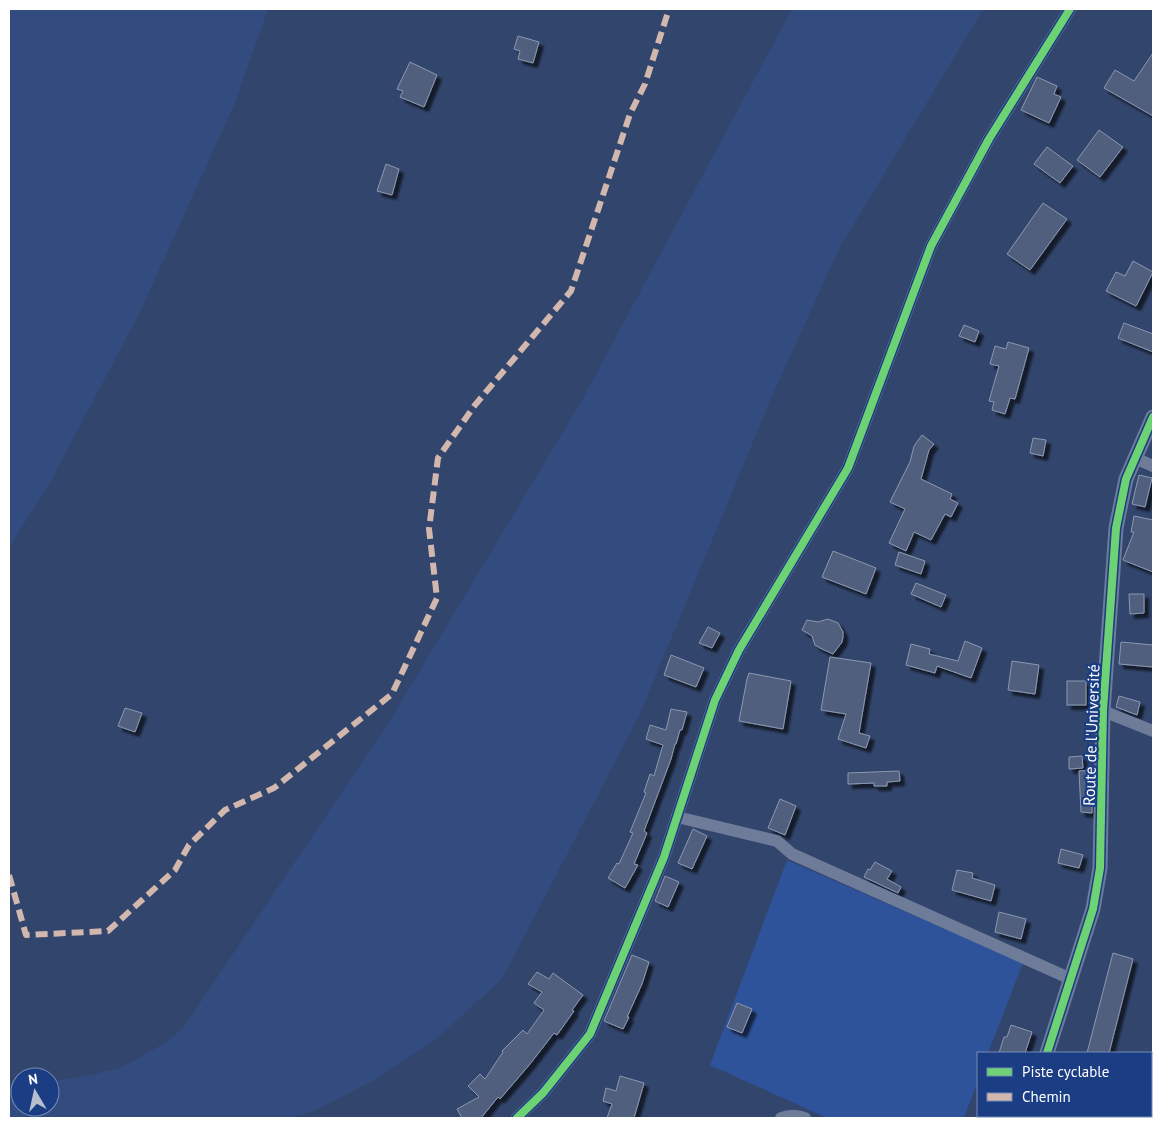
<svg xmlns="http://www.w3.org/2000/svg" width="1162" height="1127" viewBox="0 0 1162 1127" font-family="'PT Sans',sans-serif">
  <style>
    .green { fill: #2e539b }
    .water { fill: #334c80 }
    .building { fill: #4f5e7d; stroke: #8c98b0; filter: url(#shadow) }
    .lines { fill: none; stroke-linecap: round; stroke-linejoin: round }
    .minor { stroke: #6e7c9a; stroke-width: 12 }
    .tertiary { stroke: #6e7c9a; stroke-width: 15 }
    .quiet { stroke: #d1b7ad; stroke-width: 6; stroke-dasharray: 12 6; stroke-linecap: butt }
    .cycleway-casing { stroke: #1a3d84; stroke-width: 11 }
    .cycleway { stroke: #6cd273; stroke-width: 8 }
    .labels { text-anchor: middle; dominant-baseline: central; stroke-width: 4.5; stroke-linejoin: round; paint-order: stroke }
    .street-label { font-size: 16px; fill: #fff; stroke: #1a3d84 }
  </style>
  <defs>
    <filter id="shadow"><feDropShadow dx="4.5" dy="4.5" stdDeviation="1" flood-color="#0009"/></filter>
  </defs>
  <rect width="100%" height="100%" fill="#32456c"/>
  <!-- green -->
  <polygon class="green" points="787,860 1023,963 988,1053 978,1053 978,1080 964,1118 827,1118 710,1065"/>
  <!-- water -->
  <g class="water">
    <polygon points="9,9 268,9 234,105 140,312 47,488 9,547"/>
    <polygon points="792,9 983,9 840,247 772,396 639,716 502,979 436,1039 378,1078 314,1111 291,1118 9,1118 9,1087 20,1085 20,1107 50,1107 50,1081 88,1076 122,1067 165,1043 184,1027 391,719 581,402"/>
  </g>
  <!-- building -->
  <g class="building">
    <polygon points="518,36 539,42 533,63 518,59 520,51 514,49"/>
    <polygon points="1153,53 1153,116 1104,88 1115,70 1134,81"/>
    <polygon points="410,62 437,75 424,107 400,97 403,91 397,89"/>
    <polygon points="1037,77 1057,86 1054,94 1061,97 1049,123 1021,110"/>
    <polygon points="1099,130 1123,147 1100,177 1077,160"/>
    <polygon points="1047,147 1073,166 1060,183 1034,164"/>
    <polygon points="386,164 399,169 392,195 377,191"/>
    <polygon points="1043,203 1067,219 1030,270 1007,254"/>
    <polygon points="1133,261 1153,272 1136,306 1106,291 1116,272 1125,276"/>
    <polygon points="1124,323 1153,334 1153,352 1118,338"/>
    <polygon points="964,325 979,331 975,342 959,336"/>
    <polygon points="1008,342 1029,348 1015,399 1010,398 1005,414 992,410 994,402 989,401 999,366 990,364 995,346 1006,349"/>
    <polygon points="922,435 934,444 929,450 921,479 952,494 950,499 958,503 951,517 945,514 931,540 914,532 906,551 889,543 905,509 890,502 910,462 914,446"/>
    <polygon points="1033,438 1046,440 1043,456 1030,453"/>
    <polygon points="1139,475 1152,478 1145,507 1132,504"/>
    <polygon points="1134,516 1153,520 1153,572 1123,560 1134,532 1131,532"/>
    <polygon points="833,551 876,568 866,594 822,577"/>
    <polygon points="899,552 925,561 921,574 895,565"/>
    <polygon points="916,583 946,595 941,607 911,594"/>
    <polygon points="1129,594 1144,594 1144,613 1130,614"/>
    <polygon points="828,619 838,623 843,632 843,637 842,642 833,654 820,648 815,645 812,636 802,630 807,620 818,622"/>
    <polygon points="708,627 720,633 712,648 699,643"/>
    <polygon points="965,641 982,648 971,678 937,666 935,673 906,665 911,644 930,649 929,654 958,661"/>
    <polygon points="1121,642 1153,645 1153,667 1119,664"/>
    <polygon points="671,655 704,668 696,687 664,675"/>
    <polygon points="830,657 871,663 859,733 870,736 866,748 838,739 846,714 821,710"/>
    <polygon points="1012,661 1039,665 1035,694 1008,690"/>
    <polygon points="749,673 791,681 783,729 739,721 747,679"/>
    <rect x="1067" y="681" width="19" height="24"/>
    <polygon points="1119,696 1140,702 1137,715 1116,707"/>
    <polygon points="125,708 142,713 135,732 118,726"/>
    <polygon points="671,709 687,712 682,730 680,730 676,744 675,744 671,759 644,831 647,833 634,864 638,865 625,888 608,878 617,863 619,864 633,833 630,832 646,793 644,792 650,774 654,776 663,745 646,739 650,725 666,730"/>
    <polygon points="1082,756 1083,768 1069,769 1069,757"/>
    <polygon points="1092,770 1092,813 1081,812 1079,771"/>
    <polygon points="899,771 900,781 887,782 887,786 874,786 874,783 848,784 848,773"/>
    <polygon points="780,799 796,806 785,835 768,828"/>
    <polygon points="693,829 707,836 692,869 678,863"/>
    <polygon points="1061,849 1083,855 1079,868 1058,863"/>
    <polygon points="875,862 892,871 887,879 901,887 898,893 864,877 868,869 870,870"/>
    <polygon points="957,870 973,873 972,878 995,885 991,901 952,890"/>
    <polygon points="665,876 679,882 668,907 655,901"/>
    <polygon points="999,912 1026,919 1021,939 995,932"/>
    <polygon points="1113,953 1133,959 1109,1053 1087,1053"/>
    <polygon points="632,955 649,962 642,984 627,1017 629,1017 623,1029 604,1021"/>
    <polygon points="537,972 549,979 553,973 583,995 572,1010 574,1011 557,1035 554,1033 530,1064 500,1099 498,1097 481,1118 462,1118 457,1109 479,1097 468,1086 480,1074 485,1079 503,1052 502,1051 523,1030 527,1034 544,1010 534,1003 542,992 528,984"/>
    <polygon points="737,1003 752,1009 742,1033 727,1027"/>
    <polygon points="1011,1025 1032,1032 1025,1053 999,1053 1004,1037 1007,1037"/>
    <polygon points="620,1076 644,1083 634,1118 607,1118 612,1104 603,1101 606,1088 616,1091"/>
  </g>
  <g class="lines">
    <!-- minor -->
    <g class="minor">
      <polyline points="1135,458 1153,466"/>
      <polyline points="1103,711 1153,731"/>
      <polyline points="677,817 777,841 792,854 1071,979"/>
      <polyline points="517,1118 543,1093 590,1034 664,857 715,700 739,650 848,468 931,246 989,139 1070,9"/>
      <path d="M781 1118C789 1115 797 1115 805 1118"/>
    </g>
    <!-- tertiary -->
    <g class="tertiary">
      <polyline points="1047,1053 1093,909 1100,868 1103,711 1116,528 1126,479 1153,417"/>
      <polyline points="1065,1116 1066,1118"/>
    </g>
    <!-- quiet -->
    <polyline class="quiet" points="9,875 26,935 108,931 175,870 189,845 225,810 274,788 392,694 437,598 429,529 438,458 475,405 571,291 630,114 645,84 669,9"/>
    <!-- cycleway casing -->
    <g class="cycleway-casing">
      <g id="cycleway">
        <polyline points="1047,1053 1093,909 1100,868 1103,711 1116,528 1126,479 1153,417"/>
        <polyline points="517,1118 543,1093 590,1034 664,857 715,700 739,650 848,468 931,246 989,139 1070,9"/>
      </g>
    </g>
    <!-- cycleway -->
    <use href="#cycleway" class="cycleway"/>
  </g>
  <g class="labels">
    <!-- street labels -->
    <g class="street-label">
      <text transform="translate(1091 735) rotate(-88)">Route de l'Université</text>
    </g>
  </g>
  <!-- border -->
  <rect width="1162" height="1127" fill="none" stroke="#ffffff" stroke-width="20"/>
  <!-- legend -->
  <rect x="977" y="1052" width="175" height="65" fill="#1a3d84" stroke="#768bb5"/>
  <rect x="987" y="1068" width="25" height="8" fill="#6cd273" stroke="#768bb5"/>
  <text x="1022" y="1077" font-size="15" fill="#ffffff">Piste cyclable</text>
  <rect x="987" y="1093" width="25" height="8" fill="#d1b7ad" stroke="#768bb5"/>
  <text x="1022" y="1102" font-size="15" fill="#ffffff">Chemin</text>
  <!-- north arrow -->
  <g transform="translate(35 1092) rotate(351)"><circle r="24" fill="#1a3d84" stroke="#768bb5"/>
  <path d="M0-4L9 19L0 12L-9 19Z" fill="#b7becc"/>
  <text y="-8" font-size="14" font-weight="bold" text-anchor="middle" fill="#ffffff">N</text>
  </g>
</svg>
